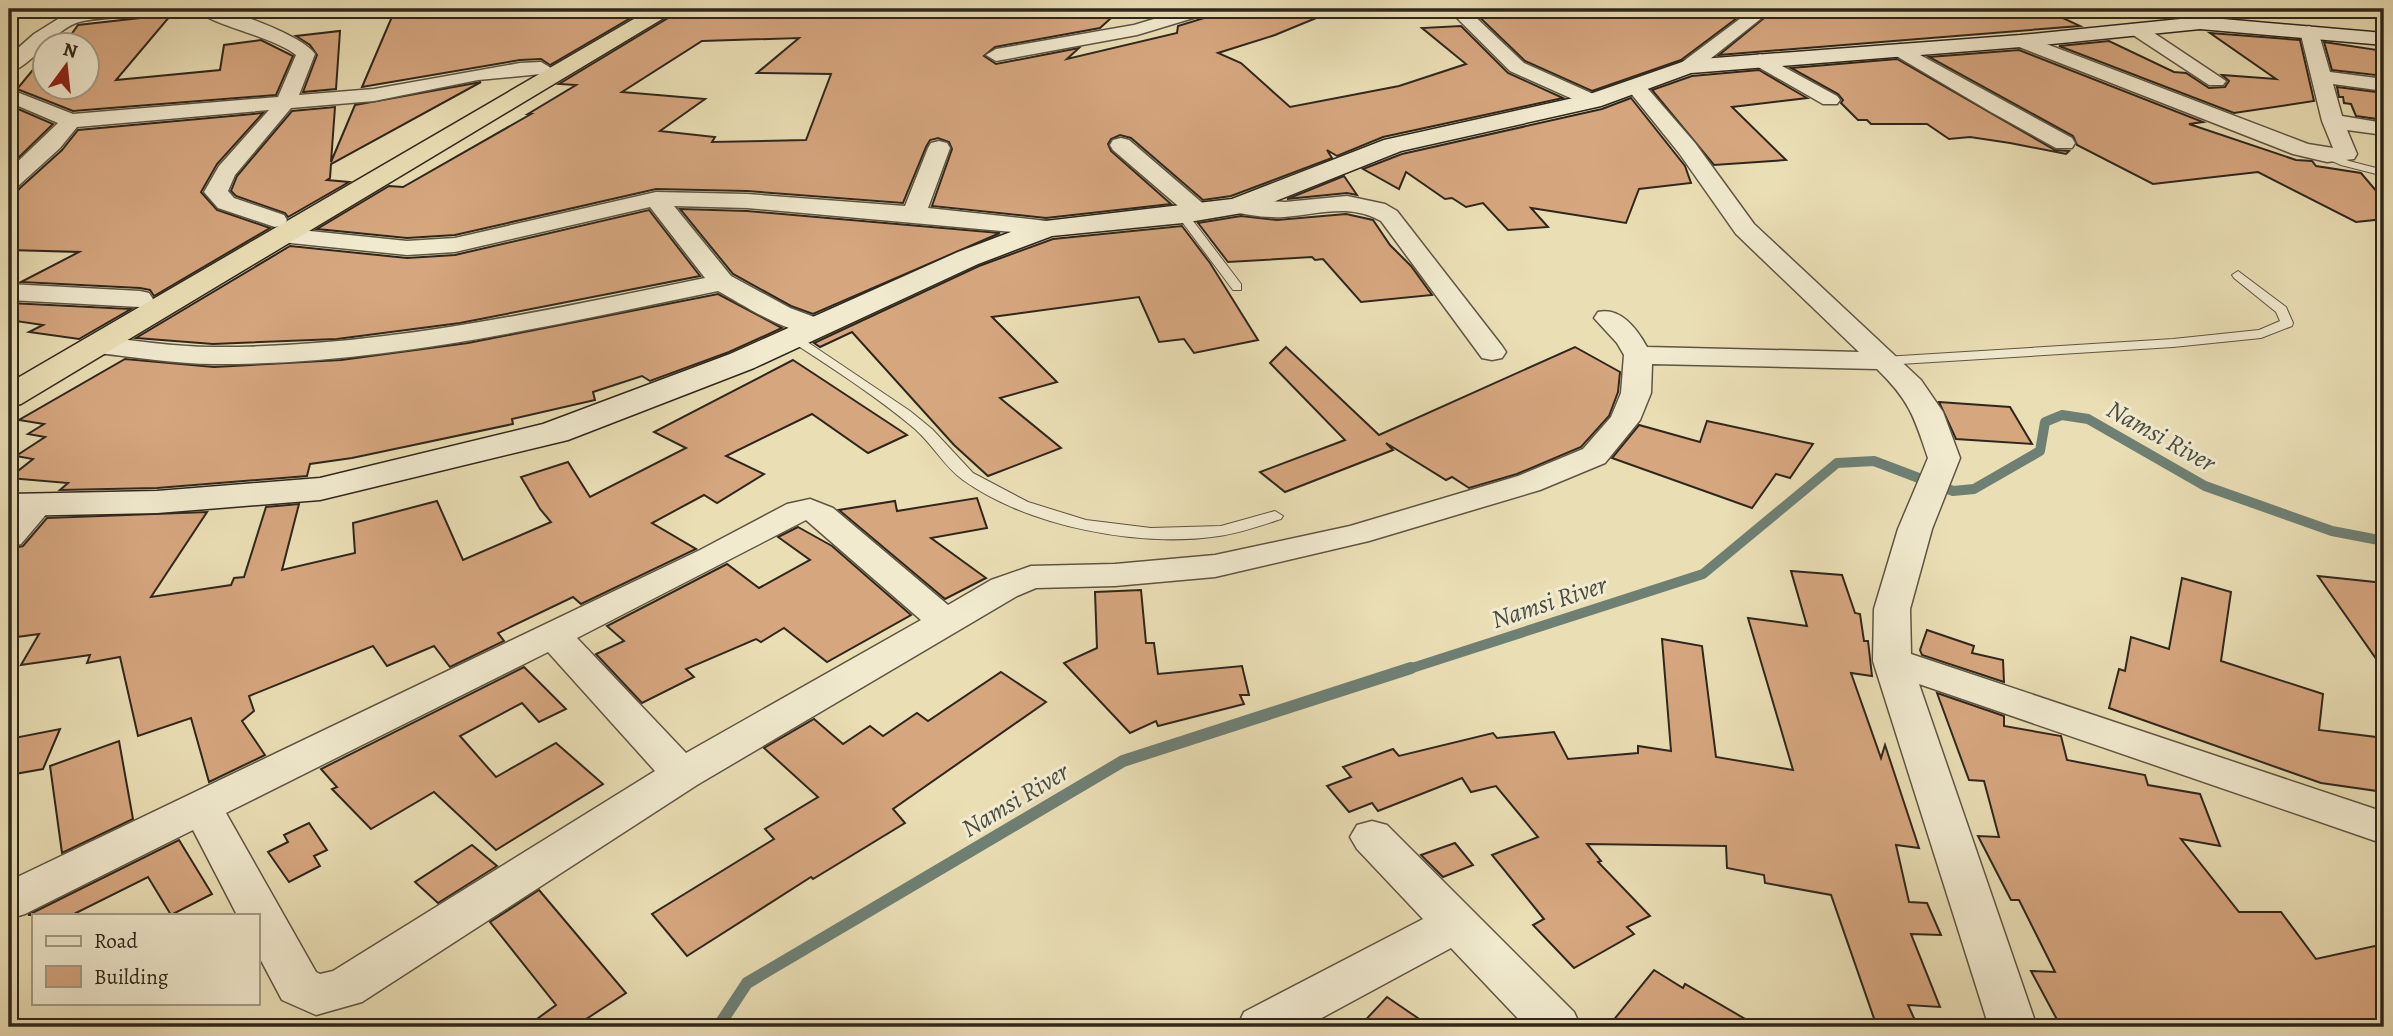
<svg xmlns="http://www.w3.org/2000/svg" width="2393" height="1036" viewBox="0 0 2393 1036" font-family="Alegreya,serif">
  <style>
    .lines { fill: none; stroke-linecap: round; stroke-linejoin: round }
    .stream-far1 { stroke: #6e8074; stroke-width: 10 }
    .stream { stroke: #6e8074; stroke-width: 12 }
    .building { fill: #d6a67f; stroke: #2f271c; stroke-width: 2; fill-rule: evenodd }
    .lane-casing { stroke: #5e5542; stroke-width: 2 }
    .street-casing { stroke: #5e5542; stroke-width: 3 }
    .secondary-casing { stroke: #2f271c; stroke-width: 3 }
    .highway-casing { stroke: #2f271c; stroke-width: 3 }
    .lane { fill: #f1eacf; fill-rule: evenodd }
    .street { fill: #f1eacf; fill-rule: evenodd }
    .secondary { fill: #f1eacf; fill-rule: evenodd }
    .highway { fill: #eadeb5; fill-rule: evenodd }
    .labels { text-anchor: middle; dominant-baseline: central; stroke-width: 6; stroke-linejoin: round; paint-order: stroke }
    .water-label { font-size: 26px; font-style: italic; fill: #494c40; stroke: #f1eacf }
  </style>
  <rect width="100%" height="100%" fill="#eadeb5"/>
  <filter id="stains"><feTurbulence type="fractalNoise" baseFrequency=".00286" numOctaves="4"/><feColorMatrix values="0 0 0 0 .2 0 0 0 0 .09 0 0 0 0 .02 0 0 0 .5 -.17"/></filter>
  <radialGradient id="worn" r=".72"><stop offset=".6" stop-color="#630" stop-opacity="0"/><stop offset="1" stop-color="#630" stop-opacity=".3"/></radialGradient>
  <g class="lines">
    <!-- stream-far1 -->
    <polyline class="stream-far1" points="1406,670 1703,574 1837,463 1874,461 1953,491 1974,489 2040,451 2045,422 2062,415 2088,419 2205,486 2332,531 2384,541"/>
    <!-- stream -->
    <polyline class="stream" points="718,1027 747,983 1123,761 1411,668"/>
  </g>
  <!-- building -->
  <g class="building">
    <polygon points="160,9 176,9 116,80 220,70 224,45 261,40 293,56 276,95 73,111 17,89 46,54 46,88 88,88 88,46 57,46 68,39 78,25 149,17"/>
    <polygon points="444,9 443,13 565,17 580,9 646,9 550,65 541,59 520,60 362,87 394,12"/>
    <path d="M678 9H1121L1100 28 995 47 984 56 996 64 1079 48 1067 59 1177 33 1178 26 1211 16 1216 9H1338L1275 35 1218 53 1241 63 1290 107 1399 86 1466 64 1422 28 1461 26 1508 73 1563 98 1383 137 1337 156 1327 150 1332 158 1231 196 1203 200 1131 138 1120 135 1111 139 1108 144 1111 151 1171 204 1046 218 932 206 952 149 949 142 938 138 930 140 926 147 903 203 747 191 656 189 455 235 407 238 317 229 389 186 403 187 531 114H528L576 85 559 84 673 15ZM799 38 757 73 831 74 806 140 712 142 715 137 660 131 705 99 622 92 702 41Z"/>
    <polygon points="1471,9 1749,9 1681,60 1592,91 1525,61"/>
    <polygon points="1775,9 2044,9 2080,26 1719,55"/>
    <polygon points="340,31 336,89 303,92 317,55 310,45 296,36"/>
    <polygon points="2210,33 2300,40 2314,101 2234,113 2059,46 2109,41 2174,72 2186,73 2209,88 2225,87 2229,81 2222,75 2276,79"/>
    <polygon points="2324,42 2384,51 2384,76 2332,70"/>
    <polygon points="2019,50 2203,122 2189,124 2296,160 2312,161 2316,166 2361,173 2384,200 2384,219 2356,222 2258,172 2153,184 2077,145 2073,136 1929,57"/>
    <polygon points="1897,59 2055,150 2069,151 2066,154 2010,143 1970,137 1949,139 1927,124 1871,124 1867,120 1858,120 1841,103 1843,100 1838,94 1791,68"/>
    <polygon points="1759,70 1807,98 1732,107 1786,160 1714,165 1652,90 1692,76"/>
    <polygon points="481,82 331,164 330,178 327,180 349,182 288,217 285,213 236,196 231,191 237,176 292,111 335,107 331,162 355,105"/>
    <polygon points="2337,87 2384,93 2384,120 2356,116 2351,104 2344,103 2343,97 2339,97"/>
    <polygon points="1631,98 1685,166 1691,183 1639,189 1626,223 1531,208 1548,227 1508,230 1483,203 1466,207 1452,198 1445,199 1406,172 1399,189 1363,169 1402,154 1602,109"/>
    <polygon points="9,105 53,124 9,167"/>
    <polygon points="263,113 217,164 201,192 217,210 270,228 154,296 150,290 140,288 21,282 79,252 9,250 9,203 20,188 62,150 78,130"/>
    <polygon points="1344,176 1357,195 1347,193 1287,199"/>
    <polygon points="680,209 747,211 1000,233 813,314 791,306 733,274"/>
    <polygon points="649,210 700,276 460,323 337,339 213,344 136,338 290,246 407,258 455,255"/>
    <polygon points="1346,214 1373,220 1390,245 1411,266 1432,295 1361,302 1323,259 1315,260 1312,257 1228,262 1198,223 1241,216 1277,220"/>
    <polygon points="1182,226 1210,263 1258,340 1194,353 1184,339 1159,342 1139,297 992,317 1057,382 1000,398 1061,448 988,476 954,445 852,332 820,347 814,343 979,266 1053,239"/>
    <polygon points="718,294 782,328 729,352 650,381 642,376 593,392 595,400 512,419 513,424 352,458 310,464 307,476 157,488 60,490 68,483 9,478 33,459 16,456 45,437 28,434 44,424 19,420 125,359 214,367 341,360 468,343"/>
    <polygon points="9,303 131,309 79,339 29,332 43,325 9,320"/>
    <polygon points="1286,347 1379,435 1575,347 1620,372 1618,392 1609,416 1581,447 1517,474 1469,488 1452,477 1446,480 1386,443 1393,450 1285,492 1260,472 1345,440 1270,363"/>
    <polygon points="793,360 907,435 868,453 812,414 726,456 764,474 717,503 704,495 652,523 696,549 581,604 573,597 498,633 504,641 450,667 434,646 387,666 373,646 249,696 254,711 242,721 265,755 209,782 191,718 138,736 120,657 87,663 90,655 21,665 39,634 9,638 9,549 23,546 47,518 207,512 151,597 231,585 234,578 244,577 266,507 299,504 282,570 355,553 353,523 437,501 463,560 551,522 540,509 521,477 568,462 590,497 686,448 654,432"/>
    <polygon points="1939,402 2010,407 2032,444 1956,439"/>
    <polygon points="1707,421 1813,444 1790,478 1776,474 1752,508 1612,458 1639,425 1700,442"/>
    <polygon points="977,498 987,528 931,538 986,578 945,599 839,510 895,501 897,511"/>
    <polygon points="798,527 832,546 911,615 827,662 784,628 761,642 756,639 686,669 694,677 642,703 596,654 624,641 607,626 727,564 759,588 810,560 778,537"/>
    <polygon points="1791,571 1842,575 1855,613 1860,614 1864,641 1868,641 1872,676 1851,673 1881,758 1885,745 1919,848 1896,845 1909,902 1927,903 1941,935 1911,934 1940,1007 1908,1005 1918,1027 1877,1027 1831,895 1765,883 1764,875 1727,868 1726,846 1587,844 1601,861 1598,862 1650,916 1627,927 1634,934 1574,968 1533,925 1544,919 1492,855 1538,837 1496,786 1471,792 1462,778 1378,811 1372,803 1349,812 1327,786 1351,777 1343,767 1393,749 1399,756 1493,733 1497,738 1554,732 1568,759 1638,753 1638,746 1671,751 1662,639 1702,646 1716,757 1793,770 1748,618 1807,626"/>
    <polygon points="2318,576 2384,583 2384,670"/>
    <polygon points="2182,578 2231,592 2221,661 2323,694 2319,730 2384,738 2384,792 2321,783 2109,708 2119,669 2125,671 2131,637 2169,649"/>
    <polygon points="1141,590 1146,643 1154,643 1158,674 1242,666 1249,695 1240,695 1244,704 1158,726 1156,721 1130,733 1064,663 1097,648 1095,592"/>
    <polygon points="1927,630 1974,646 1972,653 2003,660 2004,682 1922,655 1920,650"/>
    <polygon points="524,667 566,709 539,722 522,703 460,736 496,777 556,743 603,784 496,850 434,792 371,829 332,789 337,787 321,769"/>
    <polygon points="1001,672 1046,702 893,809 905,823 813,879 811,877 687,956 652,914 774,839 765,829 818,797 764,748 814,719 843,744 870,726 883,736 917,713 928,721"/>
    <polygon points="1937,693 2004,716 2004,726 2061,736 2067,760 2145,775 2148,785 2200,794 2220,846 2181,839 2239,912 2281,912 2316,959 2384,944 2384,1027 2061,1027 2031,971 2055,972 2019,900 2011,900 1978,836 1999,837 1984,781 1969,780"/>
    <polygon points="60,729 43,769 9,775 9,739"/>
    <polygon points="119,741 133,819 62,853 50,766"/>
    <polygon points="309,823 327,850 314,856 320,866 289,882 268,852 288,842 284,835"/>
    <polygon points="179,840 212,894 171,915 148,877 72,915 28,915"/>
    <polygon points="1455,843 1473,865 1443,877 1421,855"/>
    <polygon points="472,845 497,866 438,903 415,882"/>
    <polygon points="539,890 626,993 574,1027 526,1027 556,1005 490,922"/>
    <polygon points="1654,970 1683,988 1685,984 1759,1027 1608,1027"/>
    <polygon points="1387,997 1431,1027 1359,1027"/>
  </g>
  <g class="lines">
    <!-- lane casing -->
    <g class="lane-casing">
      <g id="lane">
        <polygon points="2327,152 2349,161 2384,170 2384,176 2341,165 2323,157 2322,155"/>
        <polygon points="1183,212 1187,213 1241,284 1241,290 1233,290 1177,215"/>
        <polygon points="2238,271 2286,307 2293,323 2292,326 2261,338 2173,347 1884,365 1877,361 1884,357 2173,339 2259,330 2280,321 2276,312 2234,278 2232,275"/>
        <path d="M794 333 910 411 932 429 973 473 1028 502 1086 520 1151 528 1221 526 1275 511 1283 516 1281 519C1260 526 1240 533 1219 536 1140 548 1029 527 963 480 944 466 933 445 915 429 876 396 832 368 789 340L787 337Z"/>
      </g>
    </g>
    <!-- street casing -->
    <g class="street-casing">
      <g id="street">
        <path d="M106 9H158L149 14C130 17 93 17 76 23 52 32 31 67 9 72V56L34 34 66 14Z"/>
        <path d="M196 9C203 9 212 7 219 9 241 14 302 36 315 54L299 95 374 89 520 63 541 62 551 68 541 74 478 80 374 101 291 108 235 175 228 191 234 198 284 215 287 220 284 225 275 227 218 208 204 192 219 166 269 110 77 127 60 148 17 187 9 189V170L58 123 9 102V89L73 114 278 97 296 55C271 35 211 26 196 9Z"/>
        <polygon points="1187,9 1213,9 1210,13 1137,35 996,61 986,55 996,49 1134,25"/>
        <polygon points="1448,9 1467,9 1524,63 1600,97 1603,101 1600,105 1586,105 1510,71"/>
        <polygon points="1753,9 1773,9 1695,71 1681,71 1678,67 1681,63"/>
        <polygon points="2169,9 2193,9 2219,19 2222,23 2219,27 2207,27 2172,13"/>
        <polygon points="2136,24 2142,25 2226,81 2223,85 2209,85 2130,33 2127,29 2130,25"/>
        <polygon points="2309,26 2318,31 2330,72 2384,79 2384,91 2333,84 2342,116 2384,123 2384,135 2347,130 2357,154 2354,159 2327,162 2293,154 2014,45 2012,41 2021,35 2028,37 2308,144 2333,148 2322,121 2300,31"/>
        <polygon points="1900,44 2072,138 2075,143 2072,148 2056,148 1991,112 1893,54 1891,50"/>
        <polygon points="1760,54 1837,96 1840,100 1837,104 1823,104 1753,64 1750,60"/>
        <path d="M1635 80 1642 82 1695 143 1754 224 1921 380 1943 412 1960 458 1932 529 1910 609 1911 654 2384 812V844L1919 684 2037 1027H1989L1873 661 1874 609 1898 529 1928 458C1914 416 1909 400 1877 369L1652 364 1651 393 1640 420 1605 463 1540 490 1369 541 1215 577 1115 586 1036 588 1017 596 697 785 362 1002 316 1015 282 1000 257 953V915H237L193 830 25 914 9 919V881L700 550 787 504 810 499 833 508 948 605 991 580 1031 566 1115 564 1215 555 1350 526 1518 476 1583 449 1611 417 1621 393 1624 355 1617 343 1594 318 1598 312C1621 307 1637 329 1647 347L1859 352 1736 234 1679 153 1625 86 1628 82ZM806 520 921 620 686 753 577 638ZM548 652 655 771 333 971 320 974 316 972 226 813Z"/>
        <polygon points="1121,138 1129,140 1207,207 1211,212 1207,217 1191,217 1113,150 1110,145 1113,140"/>
        <path d="M939 141 947 143 950 148 928 208 1047 221 1056 223 1059 228 1056 233 1047 235 747 208 674 206 731 276 790 308 825 321 829 327 825 333C795 340 744 305 718 291 553 325 383 365 214 364 175 364 136 357 97 353L87 351 83 345 87 339 97 337C136 340 174 347 213 347 378 348 544 311 705 278L650 207 455 252 407 255 281 242 272 240 269 235 272 230 281 228 407 241 455 238 656 192 747 194 905 206 928 148 931 143Z"/>
        <path d="M1347 196 1385 204 1397 211 1502 346 1506 352 1502 358 1492 360 1482 358 1381 221C1350 203 1318 214 1284 217 1266 218 1247 215 1230 211L1226 206 1230 201 1238 199 1285 202Z"/>
        <polygon points="9,284 140,291 149,293 153,299 149,305 140,307 9,300"/>
        <polygon points="38,495 50,498 54,505 21,544 9,547 9,517 26,498"/>
        <polygon points="1372,821 1387,825 1574,1012 1581,1027 1526,1027 1451,948 1305,1027 1237,1027 1244,1012 1423,919 1357,849 1350,837 1357,825"/>
      </g>
    </g>
    <!-- secondary casing -->
    <g class="secondary-casing">
      <polygon id="secondary" points="2200,17 2384,33 2384,45 2200,29 2021,47 1691,73 1601,106 1401,151 1248,212 1183,223 1052,236 978,264 754,368 568,440 320,500 157,513 9,516 9,494 157,491 320,478 543,424 730,354 958,252 1037,222 1232,199 1384,140 1587,95 1688,60 2021,35"/>
    </g>
    <!-- highway casing -->
    <g class="highway-casing">
      <polygon id="highway" points="651,9 675,9 672,13 21,404 9,407 9,383"/>
    </g>
    <!-- lane -->
    <use href="#lane" class="lane"/>
    <!-- street -->
    <use href="#street" class="street"/>
    <!-- secondary -->
    <use href="#secondary" class="secondary"/>
    <!-- highway -->
    <use href="#highway" class="highway"/>
  </g>
  <g class="labels">
    <!-- water labels -->
    <g class="water-label">
      <text transform="translate(2161 436) rotate(29)">Namsi River</text>
      <text transform="translate(1549 602) rotate(-18)">Namsi River</text>
      <text transform="translate(1015 800) rotate(-31)">Namsi River</text>
    </g>
  </g>
  <!-- margin -->
  <rect width="2393" height="1036" fill="none" stroke="#eadeb5" stroke-width="35"/>
  <rect x="10" y="10" width="2372" height="1015" fill="none" stroke="#2f271c" stroke-width="3.5"/>
  <rect x="18" y="18" width="2358" height="1001" fill="none" stroke="#2f271c" stroke-width="2"/>
  <!-- legend -->
  <rect x="32" y="914" width="228" height="91" fill="#f1eacf" stroke="#a39c87" stroke-width="2"/>
  <rect x="46" y="936" width="35" height="10" fill="#f1eacf" stroke="#a39c87" stroke-width="2"/>
  <text x="94" y="948" font-size="21" fill="#2f271c">Road</text>
  <rect x="46" y="966" width="35" height="21" fill="#d6a67f" stroke="#a39c87" stroke-width="2"/>
  <text x="94" y="984" font-size="21" fill="#2f271c">Building</text>
  <!-- north arrow -->
  <g transform="translate(66 66) rotate(15)"><circle r="33" fill="#f1eacf" stroke="#a39c87" stroke-width="2"/>
  <path d="M0-5L12 26L0 18L-12 26Z" fill="#8f2418"/>
  <text y="-10" font-size="19" font-weight="bold" text-anchor="middle" fill="#2f271c">N</text>
  </g>
  <rect width="100%" height="100%" filter="url(#stains)"/>
  <rect width="100%" height="100%" fill="url(#worn)"/>
</svg>
